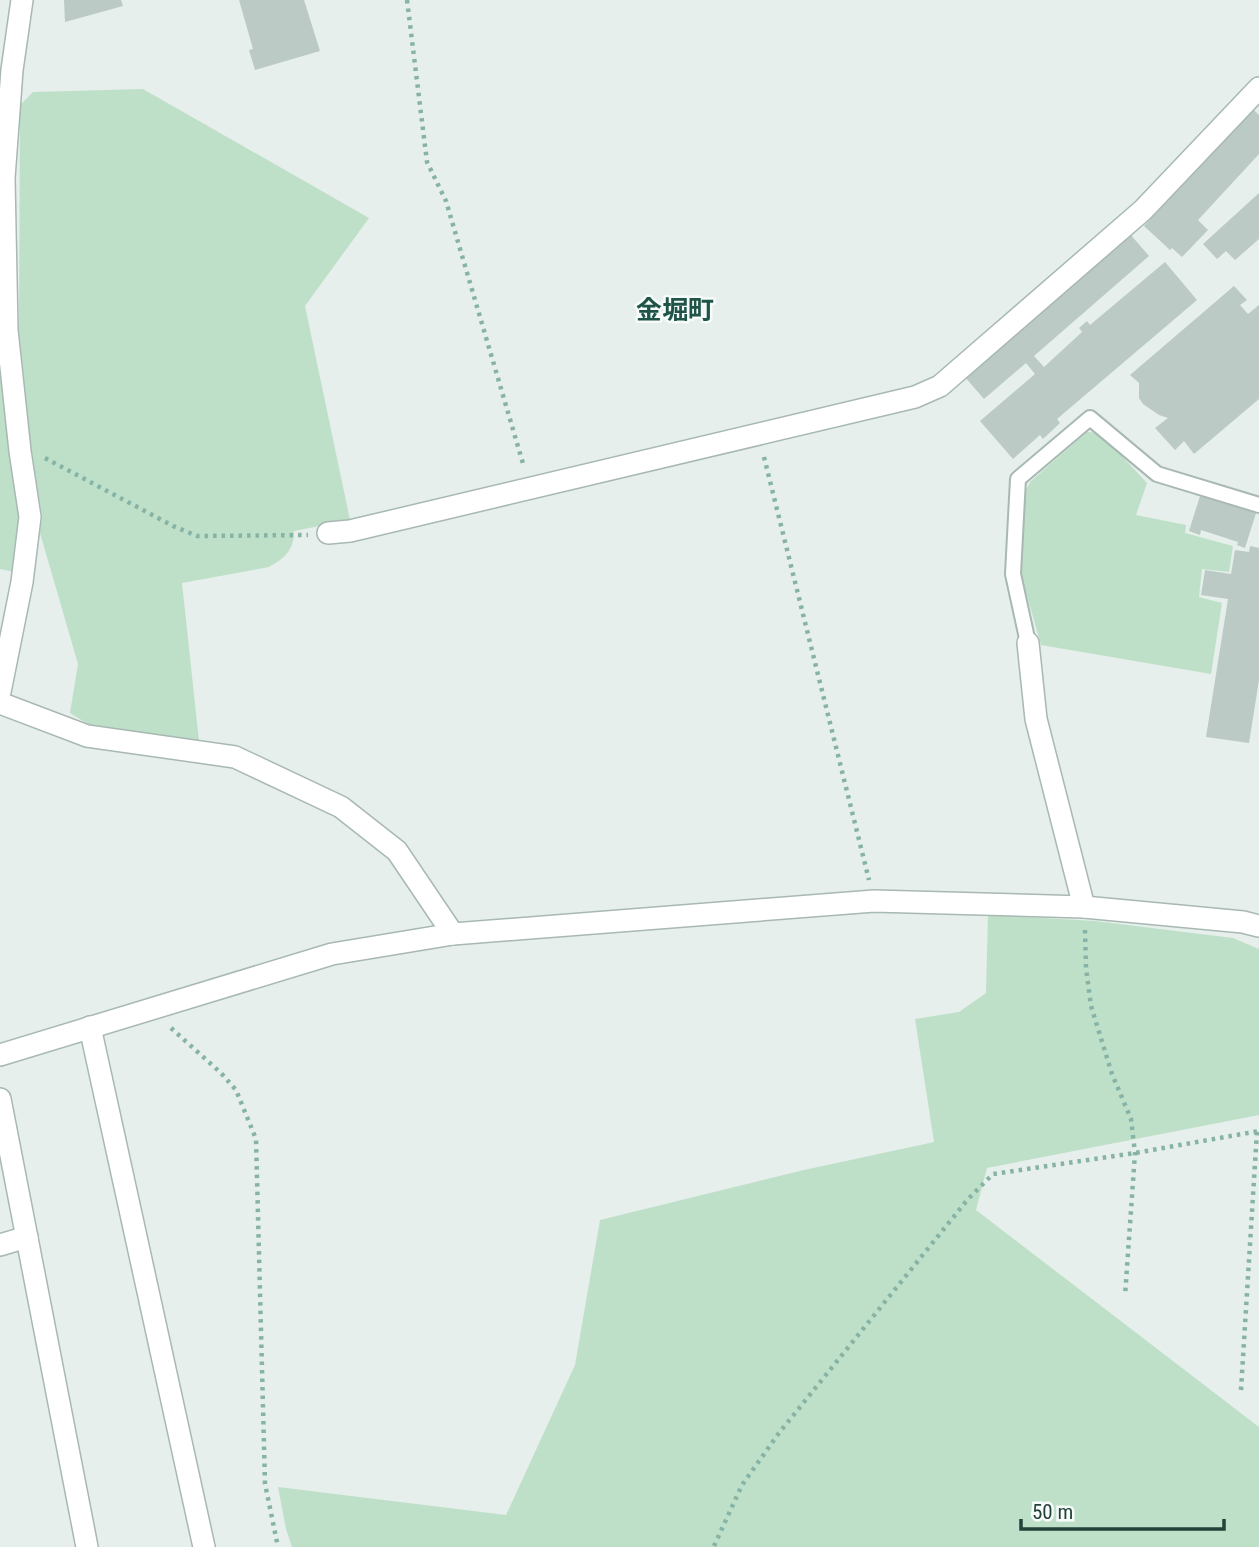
<svg xmlns="http://www.w3.org/2000/svg" width="1259" height="1547" viewBox="0 0 1259 1547" font-family="'Roboto Condensed','Noto Sans JP',sans-serif">
  <style>
    .green { fill: #bfe0c8 }
    .building { fill: #bbcac4 }
    .lines { fill: none; stroke-linecap: round; stroke-linejoin: round }
    .service-casing { stroke: #a8b8b2; stroke-width: 18 }
    .minor-casing { stroke: #a8b8b2; stroke-width: 24 }
    .path { stroke: #86b3a5; stroke-width: 4.5; stroke-dasharray: 3.5 5; stroke-linecap: butt }
    .service { stroke: #fff; stroke-width: 14 }
    .minor { stroke: #fff; stroke-width: 21 }
    .labels { text-anchor: middle; dominant-baseline: central; stroke-width: 5; stroke-linejoin: round; paint-order: stroke }
    .neighbourhood-label { font-size: 26px; font-weight: bold; fill: #1f5548; stroke: #f7fbf9 }
  </style>
  <rect width="100%" height="100%" fill="#e6efeb"/>
  <!-- green -->
  <g class="green">
    <path d="M143 89 369 218 305 306 350 520 294 531C294 550 285 558 269 567L182 583 199 741 91 726 70 713 78 664 40 533 42 516 31 446 19 331 20 105 33 92Z"/>
    <polygon points="0,375 22,516 15,572 0,569"/>
    <polygon points="1087,432 1100,433 1147,483 1136,515 1186,525 1185,533 1233,546 1229,572 1202,569 1199,597 1222,603 1211,674 1041,645 1021,575 1023,495 1031,481"/>
    <polygon points="988,915 1095,921 1233,938 1259,949 1259,1115 987,1168 976,1210 1259,1427 1259,1547 292,1547 286,1529 278,1487 506,1515 575,1365 600,1220 804,1170 934,1142 915,1019 959,1012 986,993"/>
  </g>
  <!-- building -->
  <g class="building">
    <polygon points="64,0 121,0 123,6 65,22"/>
    <polygon points="239,0 304,0 320,51 255,70 249,50 253,49"/>
    <polygon points="1253,109 1259,115 1259,154 1198,220 1208,230 1182,257 1172,248 1170,250 1144,226"/>
    <polygon points="1259,193 1259,239 1235,260 1226,251 1217,259 1203,244"/>
    <polygon points="1130,234 1149,256 1034,356 1044,367 1082,332 1079,328 1087,321 1090,325 1165,262 1197,300 1057,419 1060,423 1043,439 1040,435 1013,459 980,421 1035,374 1026,363 984,399 965,377"/>
    <polygon points="1234,286 1247,300 1240,305 1248,314 1259,305 1259,399 1194,454 1184,441 1175,450 1155,428 1168,418 1159,415 1143,404 1139,398 1139,383 1130,375"/>
    <polygon points="1200,496 1256,513 1245,548 1237,545 1238,542 1201,530 1200,535 1189,531"/>
    <polygon points="1250,546 1259,548 1259,680 1249,743 1206,737 1228,599 1201,595 1205,570 1231,574 1235,550 1249,552"/>
  </g>
  <g class="lines">
    <!-- service casing -->
    <g class="service-casing">
      <polyline id="service" points="1028,643 1013,574 1018,479 1090,418 1157,474 1259,505"/>
    </g>
    <!-- minor casing -->
    <g class="minor-casing">
      <g id="minor">
        <polyline points="328,533 350,531 915,397 940,386 1143,210 1259,88"/>
        <polyline points="1028,643 1036,719 1084,907"/>
        <polyline points="0,692 22,582 30,517 20,451 7,330 4,178 12,70 22,0"/>
        <polyline points="0,703 87,736 235,757 341,807 397,851 453,934"/>
        <polyline points="90,1027 204,1547"/>
        <polyline points="0,1055 332,954 453,934 874,901 1084,907 1243,922 1259,926"/>
        <polyline points="0,1099 87,1547"/>
        <polyline points="0,1245 27,1237"/>
      </g>
    </g>
    <!-- path -->
    <g class="path">
      <polyline points="407,0 427,162 446,201 524,467"/>
      <polyline points="764,457 869,880"/>
      <polyline points="45,458 173,526 197,536 308,535"/>
      <polyline points="1085,930 1086,968 1091,1006 1112,1074 1131,1119 1135,1153 1125,1296"/>
      <polyline points="171,1028 221,1073 236,1090 256,1139 265,1484 278,1547"/>
      <polyline points="1241,1390 1257,1131"/>
      <polyline points="714,1546 742,1485 779,1433 968,1199 993,1174 1135,1153 1259,1131"/>
    </g>
    <!-- service -->
    <use href="#service" class="service"/>
    <!-- minor -->
    <use href="#minor" class="minor"/>
  </g>
  <g class="labels">
    <!-- neighbourhood labels -->
    <g class="neighbourhood-label">
      <text x="675" y="310">金堀町</text>
    </g>
  </g>
  <!-- scale -->
  <path d="M1021 1519v10h203v-10" fill="none" stroke="#24423a" stroke-width="3.5"/>
  <text x="1032" y="1519" font-size="21" fill="#24423a" stroke="#f7fbf9" stroke-width="5" paint-order="stroke">50 m</text>
</svg>
